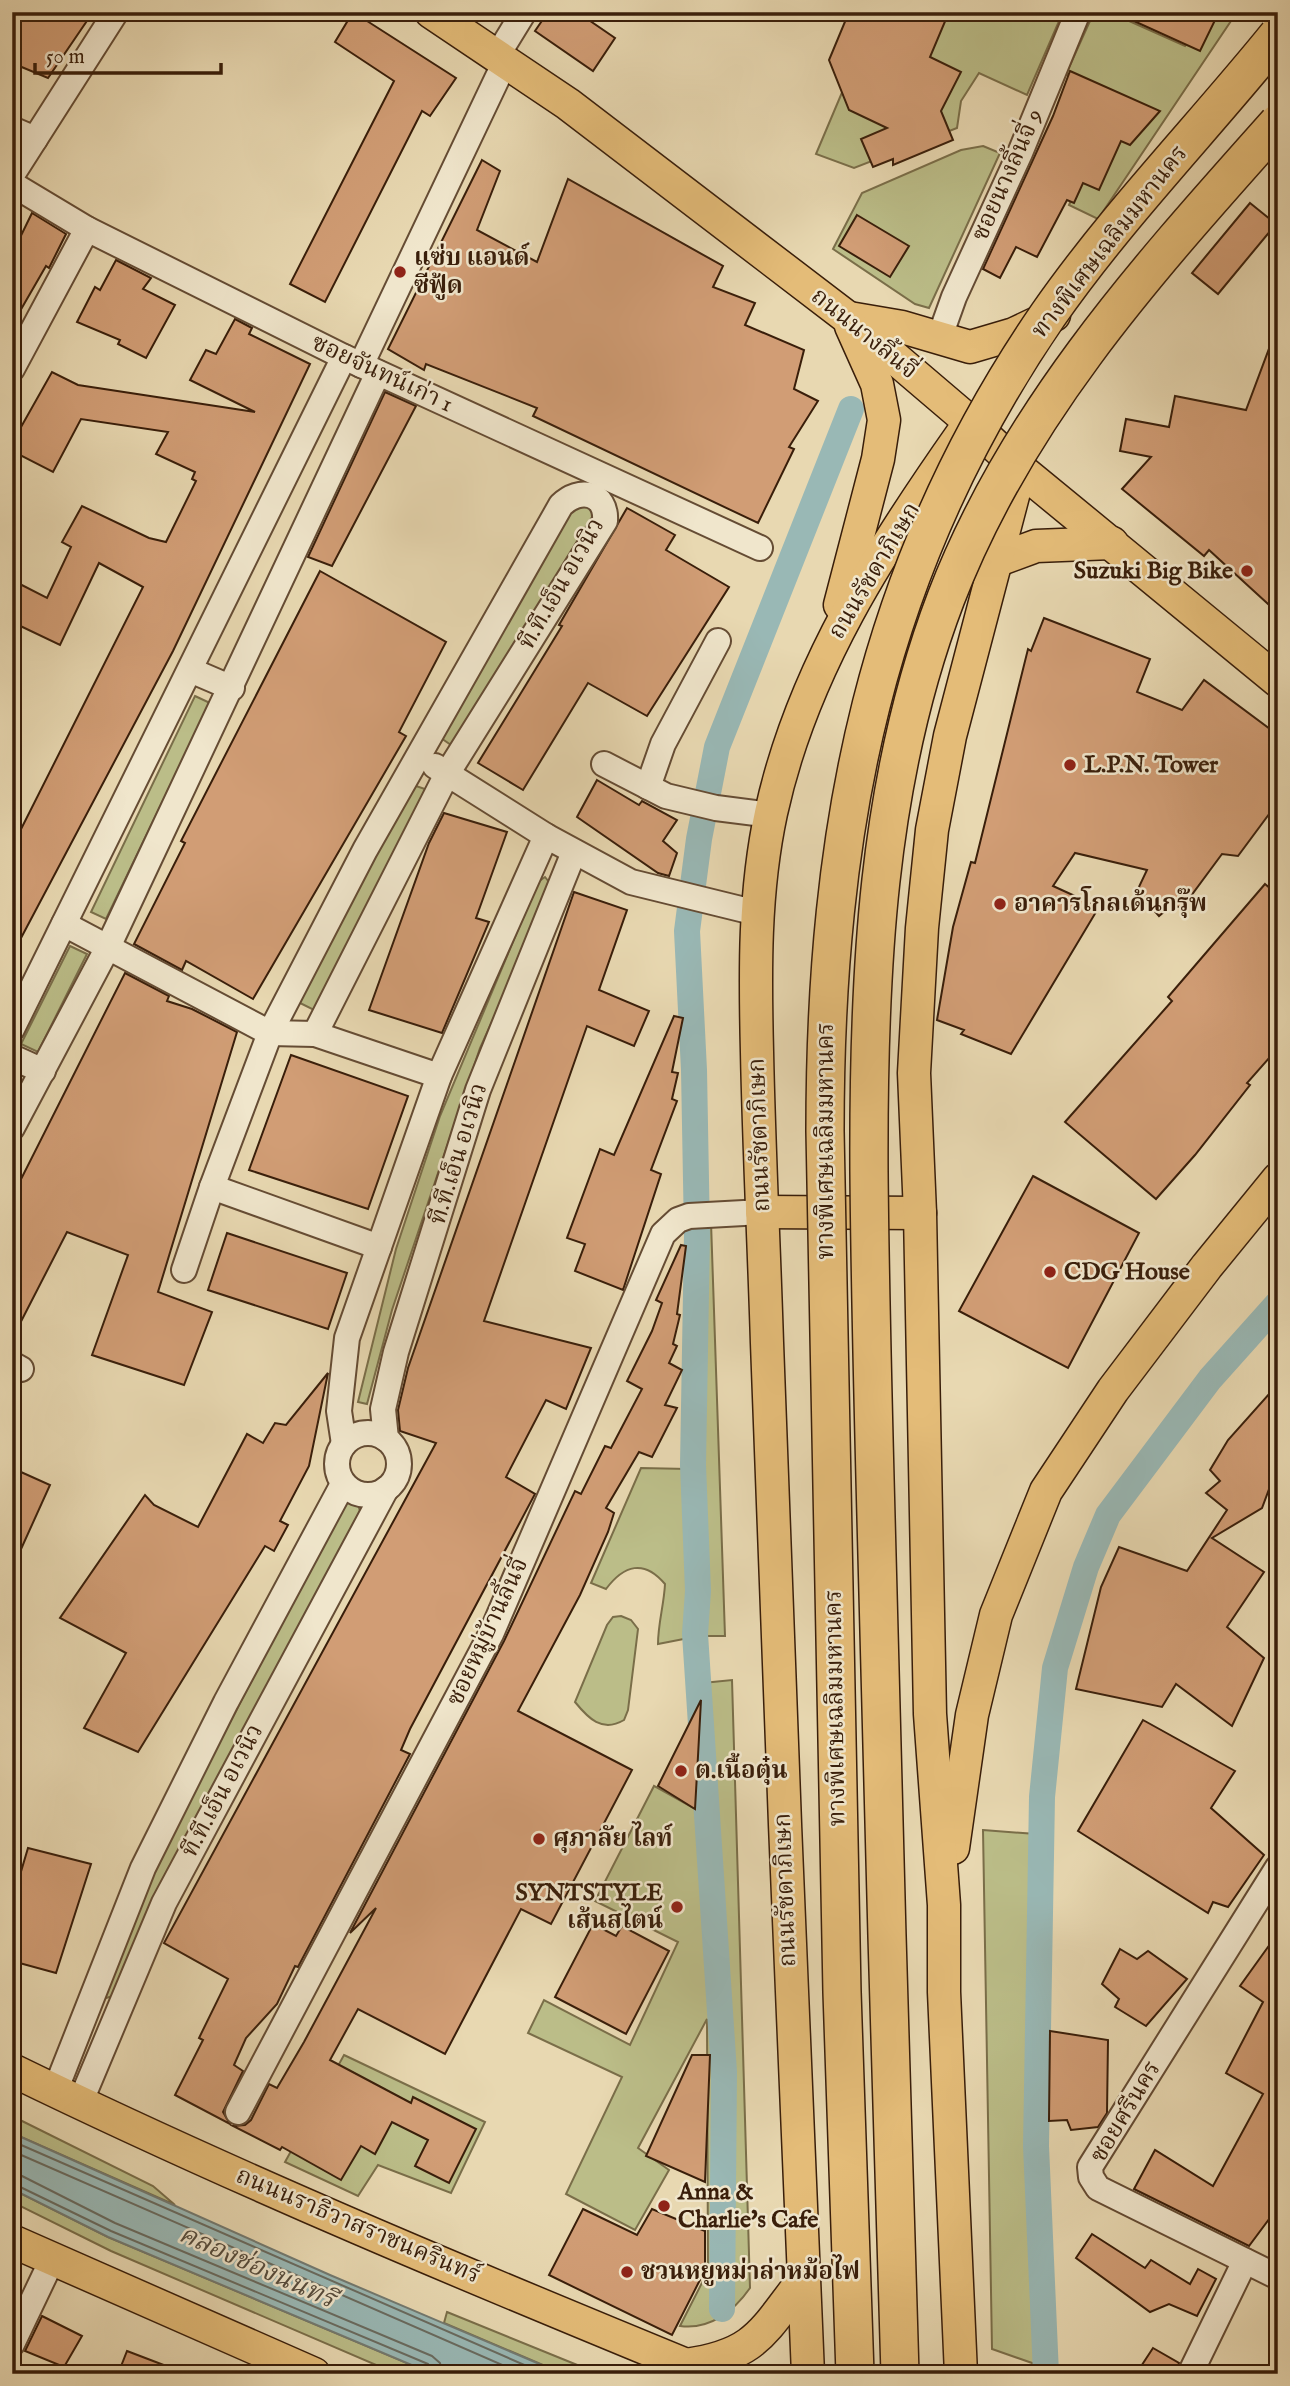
<svg xmlns="http://www.w3.org/2000/svg" width="1290" height="2386" viewBox="0 0 1290 2386" font-family="'IM FELL English','Noto Serif Thai',serif">
  <style>
    .green { fill: #bbbd88; stroke: #7a6e49; stroke-width: 2 }
    .water { fill: #99b8b5; stroke: #737a71; stroke-width: 2 }
    .lines { fill: none; stroke-linecap: round; stroke-linejoin: round }
    .shore { stroke: #696b60; stroke-width: 2 }
    .canal { stroke: #99b8b5; stroke-width: 26 }
    .building { fill: #d19d75; stroke: #391e0a; stroke-width: 2 }
    .minor-casing { stroke: #654c34; stroke-width: 28 }
    .major-casing { stroke: #391e0a; stroke-width: 35 }
    .minor { stroke: #f0e6cc; stroke-width: 24 }
    .major { stroke: #e4bc78; stroke-width: 32 }
    .highway-bridge-casing { stroke: #391e0a; stroke-width: 40; stroke-linecap: butt }
    .highway-bridge { stroke: #e4bc78; stroke-width: 37 }
    .poi-dot { fill: #8f2418; stroke: #f0e6cc; stroke-width: 2.5 }
    .labels { text-anchor: middle; dominant-baseline: central; stroke-width: 5; stroke-linejoin: round; paint-order: stroke }
    .street-label { font-size: 24px; fill: #391e0a; stroke: #f0e6cc }
    .poi-label { font-size: 24px; font-weight: bold; fill: #391e0a; stroke: #f0e6cc; text-anchor: start }
    .water-label { font-size: 26px; font-style: italic; fill: #564c3d; stroke: #f0e6cc }
  </style>
  <rect width="100%" height="100%" fill="#e8d8b1"/>
  <filter id="stains"><feTurbulence type="fractalNoise" baseFrequency=".00286" numOctaves="4"/><feColorMatrix values="0 0 0 0 .2 0 0 0 0 .09 0 0 0 0 .02 0 0 0 .5 -.17"/></filter>
  <radialGradient id="worn" r=".72"><stop offset=".6" stop-color="#630" stop-opacity="0"/><stop offset="1" stop-color="#630" stop-opacity=".3"/></radialGradient>
  <!-- green -->
  <g class="green">
    <polygon points="876,12 1063,12 1027,95 979,73 961,101 957,128 854,168 816,154"/>
    <polygon points="1094,12 1109,12 1185,46 1204,12 1237,12 1098,219 1069,205 1116,97 1066,74"/>
    <polygon points="983,146 1000,153 929,308 915,304 833,249 862,193 961,150"/>
    <polygon points="578,502 598,513 454,747 438,736 569,507"/>
    <polygon points="195,696 210,703 106,919 91,912"/>
    <polygon points="413,785 428,790 314,1010 298,1002"/>
    <polygon points="545,877 553,887 480,1048 392,1310 367,1404 358,1402 396,1249 440,1116 538,882"/>
    <polygon points="70,946 87,954 38,1052 21,1044"/>
    <path d="M711 1222 725 1636H699L658 1644C658 1623 664 1605 665 1584 644 1559 624 1565 606 1589L591 1583 641 1468 688 1469 691 1225Z"/>
    <polygon points="349,1501 357,1502 360,1511 144,1921 113,1996 106,1998 101,1991 158,1860 342,1508"/>
    <path d="M621 1616 631 1620 638 1629 628 1710 624 1720C602 1733 588 1718 575 1702L607 1625 613 1617Z"/>
    <path d="M732 1680 750 2288C734 2311 710 2330 680 2326L708 2271 707 2019 638 2148 669 2170 635 2230 566 2194 622 2077 528 2033 544 2000 630 2045 678 1942 595 1901 654 1786 706 1815 703 1683Z"/>
    <polygon points="983,1830 1036,1834 1032,2205 1035,2364 992,2349"/>
    <polygon points="344,2055 485,2122 451,2193 378,2165 358,2196 285,2162"/>
    <polygon points="12,2116 153,2186 175,2205 12,2133"/>
    <polygon points="12,2189 108,2237 433,2374 397,2374 111,2251 12,2202"/>
    <polygon points="447,2312 597,2373 597,2374 564,2374 444,2323"/>
  </g>
  <!-- water -->
  <polygon class="water" points="12,2133 330,2275 563,2374 433,2374 108,2237 12,2189"/>
  <g class="lines">
    <!-- shore -->
    <g class="shore">
      <polyline points="12,2141 545,2374"/>
      <polyline points="12,2151 523,2374"/>
      <polyline points="12,2174 22,2176 115,2223 432,2356 440,2363 442,2374"/>
      <polyline points="12,2183 111,2231 428,2364 433,2374"/>
    </g>
    <!-- canal -->
    <g class="canal">
      <polyline points="722,2309 724,2072 695,1634 698,1591 693,1465 697,1235 694,1070 687,931 699,839 717,747 851,409"/>
      <polyline points="1046,2374 1036,2146 1042,1797 1055,1668 1086,1567 1108,1515 1210,1379 1278,1303"/>
    </g>
  </g>
  <!-- building -->
  <g class="building">
    <polygon points="12,12 93,12 48,78 12,63"/>
    <polygon points="353,12 456,78 430,116 422,111 325,302 290,284 394,81 335,42"/>
    <polygon points="548,12 577,12 615,38 593,71 535,31"/>
    <polygon points="849,12 949,12 930,57 961,72 941,111 953,140 893,165 893,159 873,167 861,139 887,128 849,110 829,60"/>
    <polygon points="1114,12 1219,12 1200,51"/>
    <polygon points="1070,71 1160,111 1130,145 1121,141 1099,190 1083,183 1074,203 1067,200 1037,257 1016,247 1000,278 983,269 1053,116"/>
    <polygon points="482,160 500,171 477,230 537,262 568,179 723,266 713,287 755,303 745,325 804,350 794,389 818,401 789,447 794,449 758,523 533,416 537,408 426,364 424,370 388,349"/>
    <polygon points="1250,203 1276,224 1218,294 1192,273"/>
    <polygon points="32,213 66,234 49,268 46,266 12,325 12,254"/>
    <polygon points="857,215 909,246 890,277 839,246"/>
    <polygon points="116,260 151,278 143,289 175,305 146,358 118,344 120,340 77,322 95,287 100,290"/>
    <polygon points="235,319 252,328 249,334 310,364 173,651 12,955 12,847 143,587 99,563 60,645 12,622 12,580 47,598 71,547 62,542 82,506 149,538 166,542 196,481 192,479 195,472 156,454 168,432 81,419 53,472 12,451 12,443 52,372 78,385 255,412 190,380 206,350 216,354"/>
    <polygon points="1276,330 1278,331 1278,613 1209,550 1204,556 1122,489 1151,457 1120,451 1126,419 1169,427 1175,396 1246,410"/>
    <polygon points="385,392 416,406 332,566 308,557"/>
    <polygon points="627,508 675,535 666,550 729,587 647,716 588,683 523,790 478,763 562,626 559,625"/>
    <polygon points="320,571 446,642 399,732 406,736 253,999 186,961 182,970 134,944 185,843 181,841"/>
    <polygon points="1044,618 1150,659 1137,692 1182,710 1204,680 1278,735 1278,802 1238,856 1222,854 1182,908 1172,905 1159,916 1137,891 1147,870 1075,853 1053,886 1099,907 1011,1054 961,1034 964,1030 937,1020 953,927 971,862 975,863 1028,649 1031,651"/>
    <polygon points="597,780 639,805 642,801 677,820 663,841 677,853 669,876 658,873 577,817"/>
    <polygon points="444,813 507,832 476,918 489,922 442,1033 369,1010 429,843"/>
    <polygon points="1265,884 1278,895 1278,1048 1247,1083 1250,1085 1195,1155 1156,1199 1065,1122 1172,1001 1168,997"/>
    <polygon points="574,892 627,910 599,990 649,1011 634,1046 587,1026 484,1321 591,1348 566,1409 546,1400 506,1477 535,1494 410,1729 401,1750 410,1754 298,1967 295,1966 277,2004 246,2038 234,2065 243,2071 223,2112 230,2124 175,2095 203,2040 199,2038 228,1979 164,1943 436,1443 400,1431 398,1410 408,1368"/>
    <polygon points="125,973 169,996 167,1001 192,1009 237,1032 158,1292 212,1312 184,1385 92,1355 128,1255 67,1232 12,1339 12,1197"/>
    <polygon points="674,1016 683,1018 672,1072 678,1073 672,1099 677,1101 651,1170 661,1174 623,1290 575,1271 585,1244 567,1238 600,1149 614,1155"/>
    <polygon points="291,1055 408,1096 368,1209 249,1170"/>
    <polygon points="1033,1176 1139,1233 1068,1368 959,1311"/>
    <polygon points="227,1233 347,1273 328,1329 208,1290"/>
    <polygon points="681,1245 686,1246 677,1314 680,1315 673,1344 677,1346 669,1363 682,1370 665,1405 677,1408 652,1457 639,1452 606,1508 614,1513 608,1532 580,1595 518,1711 632,1770 551,1924 521,1909 445,2054 358,2009 330,2060 411,2103 413,2097 476,2129 449,2183 415,2166 428,2140 392,2122 375,2154 361,2146 341,2180 282,2147 280,2150 233,2126 245,2125 251,2120 269,2084 277,2088 304,2042 376,1908 350,1933 504,1641 575,1491 581,1494 605,1446 611,1448 642,1389 627,1381 652,1331 662,1303 656,1300"/>
    <polygon points="328,1373 309,1466 280,1521 288,1525 274,1551 265,1546 138,1752 84,1728 126,1653 60,1618 145,1495 154,1505 198,1527 247,1434 263,1443 275,1423 286,1425"/>
    <polygon points="1278,1384 1278,1465 1262,1508 1212,1538 1264,1572 1227,1627 1264,1658 1232,1726 1176,1684 1162,1707 1076,1689 1101,1587 1119,1547 1187,1571 1227,1510 1206,1493 1220,1481 1210,1470 1228,1440"/>
    <polygon points="12,1468 50,1485 12,1569"/>
    <polygon points="701,1700 698,1756 695,1809 658,1786"/>
    <polygon points="1143,1720 1235,1771 1211,1808 1264,1855 1228,1907 1213,1902 1208,1913 1078,1831"/>
    <polygon points="28,1848 91,1864 56,1973 12,1961 12,1902"/>
    <polygon points="593,1924 616,1936 622,1926 669,1951 626,2034 555,1997"/>
    <polygon points="1278,1933 1278,2207 1249,2246 1134,2189 1155,2150 1213,2186 1263,2094 1226,2073 1263,2002 1240,1986"/>
    <polygon points="1120,1949 1137,1959 1148,1951 1187,1979 1146,2026 1115,2007 1119,1999 1102,1984"/>
    <polygon points="1050,2031 1108,2040 1107,2113 1098,2127 1071,2130 1067,2120 1049,2121"/>
    <polygon points="692,2055 710,2055 705,2182 646,2156"/>
    <polygon points="583,2209 637,2235 652,2209 705,2231 705,2270 672,2335 549,2275"/>
    <polygon points="1092,2234 1145,2268 1151,2260 1190,2284 1198,2269 1216,2279 1197,2316 1169,2304 1150,2312 1076,2258"/>
    <polygon points="42,2316 82,2336 64,2367 25,2351"/>
    <polygon points="1153,2348 1179,2363 1175,2374 1136,2374"/>
    <polygon points="127,2351 182,2372 182,2374 118,2374"/>
  </g>
  <g class="lines">
    <!-- minor casing -->
    <g class="minor-casing">
      <g id="minor">
        <polyline points="497,56 524,12"/>
        <polyline points="12,129 35,139"/>
        <polyline points="12,175 116,12"/>
        <polyline points="12,184 87,229 344,357 760,548"/>
        <polyline points="939,339 954,297 1020,153 1078,12"/>
        <polyline points="361,365 505,62"/>
        <polyline points="12,369 87,229"/>
        <polyline points="190,670 232,688"/>
        <polyline points="604,764 666,796 716,808 771,815"/>
        <polyline points="435,766 546,836 631,882 757,913"/>
        <polyline points="648,787 663,744 718,641"/>
        <polyline points="64,924 270,1033 315,1034 439,1076"/>
        <polyline points="12,1029 344,357"/>
        <path d="M315 1034 447 774 605 521C607 492 579 487 561 505L365 850 270 1033 212 1187 379 1247"/>
        <polyline points="12,1057 43,1071"/>
        <polyline points="12,1128 108,947 378,373"/>
        <polyline points="184,1270 212,1187"/>
        <polyline points="12,1364 21,1369"/>
        <circle cx="368" cy="1464" r="31"/>
        <polyline points="386,1439 383,1409 396,1352 478,1090 574,852"/>
        <polyline points="344,1444 339,1411 347,1338 439,1076 546,836"/>
        <polyline points="1278,1867 1090,2167 1091,2177 1098,2188 1278,2277"/>
        <polyline points="55,2091 143,1868 226,1702 343,1484"/>
        <polyline points="80,2103 164,1903 386,1489"/>
        <polyline points="238,2112 491,1634 663,1234 678,1220 689,1216 762,1212"/>
        <polyline points="12,2344 52,2260"/>
        <polyline points="1190,2374 1245,2261"/>
      </g>
    </g>
    <!-- major casing -->
    <g class="major-casing">
      <g id="major">
        <polyline points="431,12 568,104 848,318 970,422 1020,469 1278,681"/>
        <polyline points="849,318 902,327 970,347 1014,334 1054,315"/>
        <polyline points="998,560 1036,546 1112,543"/>
        <polyline points="840,605 878,459 884,420 877,384 851,326"/>
        <polyline points="762,1212 920,1213"/>
        <polyline points="953,1848 972,1715 996,1615 1046,1491 1113,1390 1207,1266 1278,1179"/>
        <path d="M12 2070C240 2181 474 2278 708 2374"/>
        <polyline points="12,2241 314,2374"/>
        <path d="M686 2365C757 2355 763 2331 804 2279"/>
        <path d="M808 2374C793 2030 779 1687 767 1343 764 1246 759 1149 757 1052 755 972 754 892 771 813 802 670 881 549 964 431"/>
        <polyline points="961,2374 944,1992 944,1905 930,1714 920,1213 914,1073 922,928 932,830 950,736 1020,469"/>
      </g>
    </g>
    <!-- minor -->
    <use href="#minor" class="minor"/>
    <!-- major -->
    <use href="#major" class="major"/>
    <!-- highway-bridge casing -->
    <g class="highway-bridge-casing">
      <g id="highway-bridge">
        <path d="M855 2374 842 1992 825 1131C825 829 874 568 1048 315 1117 216 1202 129 1278 35"/>
        <path d="M900 2374C890 2088 884 1803 876 1517 873 1402 870 1287 869 1172 868 979 876 781 946 598 1017 413 1148 269 1278 123"/>
      </g>
    </g>
    <!-- highway-bridge -->
    <use href="#highway-bridge" class="highway-bridge"/>
  </g>
  <!-- markers -->
  <g class="poi-dot">
    <circle cx="400" cy="272" r="7"/>
    <circle cx="1247" cy="571" r="7"/>
    <circle cx="1070" cy="765" r="7"/>
    <circle cx="1000" cy="904" r="7"/>
    <circle cx="1050" cy="1272" r="7"/>
    <circle cx="681" cy="1771" r="7"/>
    <circle cx="539" cy="1839" r="7"/>
    <circle cx="677" cy="1907" r="7"/>
    <circle cx="664" cy="2206" r="7"/>
    <circle cx="627" cy="2272" r="7"/>
  </g>
  <g class="labels">
    <!-- street labels -->
    <g class="street-label">
      <text transform="translate(1008 175) rotate(-66)">ซอยนางลิ้นจี่ 9</text>
      <text transform="translate(1110 242) rotate(-52)">ทางพิเศษเฉลิมมหานคร</text>
      <text transform="translate(864 334) rotate(39)">ถนนนางลิ้นจี่</text>
      <text transform="translate(382 374) rotate(25)">ซอยจันทน์เก่า 1</text>
      <text transform="translate(875 571) rotate(-59)">ถนนรัชดาภิเษก</text>
      <text transform="translate(562 584) rotate(-60)">ที.ที.เอ็น อเวนิว</text>
      <text transform="translate(760 1135) rotate(-92)">ถนนรัชดาภิเษก</text>
      <text transform="translate(826 1141) rotate(-90)">ทางพิเศษเฉลิมมหานคร</text>
      <text transform="translate(459 1154) rotate(-73)">ที.ที.เอ็น อเวนิว</text>
      <text transform="translate(488 1632) rotate(-65)">ซอยหมู่บ้านลิ้นจี่</text>
      <text transform="translate(836 1708) rotate(-91)">ทางพิเศษเฉลิมมหานคร</text>
      <text transform="translate(223 1791) rotate(-62)">ที.ที.เอ็น อเวนิว</text>
      <text transform="translate(786 1890) rotate(-92)">ถนนรัชดาภิเษก</text>
      <text transform="translate(1126 2112) rotate(-59)">ซอยศรีนคร</text>
      <text transform="translate(358 2226) rotate(23)">ถนนนราธิวาสราชนครินทร์</text>
    </g>
    <!-- poi labels -->
    <g class="poi-label">
      <text x="414" y="258">แซ่บ แอนด์<tspan x="414" dy="28">ซีฟู้ด</tspan></text>
      <text x="1233" y="571" text-anchor="end">Suzuki Big Bike</text>
      <text x="1084" y="765">L.P.N. Tower</text>
      <text x="1014" y="904">อาคารโกลเด้นกรุ๊พ</text>
      <text x="1064" y="1272">CDG House</text>
      <text x="695" y="1771">ต.เนื้อตุ๋น</text>
      <text x="553" y="1839">ศุภาลัย ไลท์</text>
      <text x="663" y="1893" text-anchor="end">SYNTSTYLE<tspan x="663" dy="28">เส้นสไตน์</tspan></text>
      <text x="678" y="2192">Anna &amp;<tspan x="678" dy="28">Charlie's Cafe</tspan></text>
      <text x="641" y="2272">ชวนหยูหม่าล่าหม้อไฟ</text>
    </g>
    <!-- water labels -->
    <g class="water-label">
      <text transform="translate(257 2267) rotate(24)">คลองช่องนนทรี</text>
    </g>
  </g>
  <!-- margin -->
  <rect width="1290" height="2386" fill="none" stroke="#e8d8b1" stroke-width="42"/>
  <rect x="14" y="14" width="1262" height="2358" fill="none" stroke="#391e0a" stroke-width="3.5"/>
  <rect x="21" y="21" width="1248" height="2344" fill="none" stroke="#391e0a" stroke-width="2"/>
  <!-- scale -->
  <path d="M35 63v10h186v-10" fill="none" stroke="#391e0a" stroke-width="3.5"/>
  <text x="46" y="63" font-size="21" fill="#391e0a" stroke="#f0e6cc" stroke-width="5" paint-order="stroke">50 m</text>
  <rect width="100%" height="100%" filter="url(#stains)"/>
  <rect width="100%" height="100%" fill="url(#worn)"/>
</svg>
